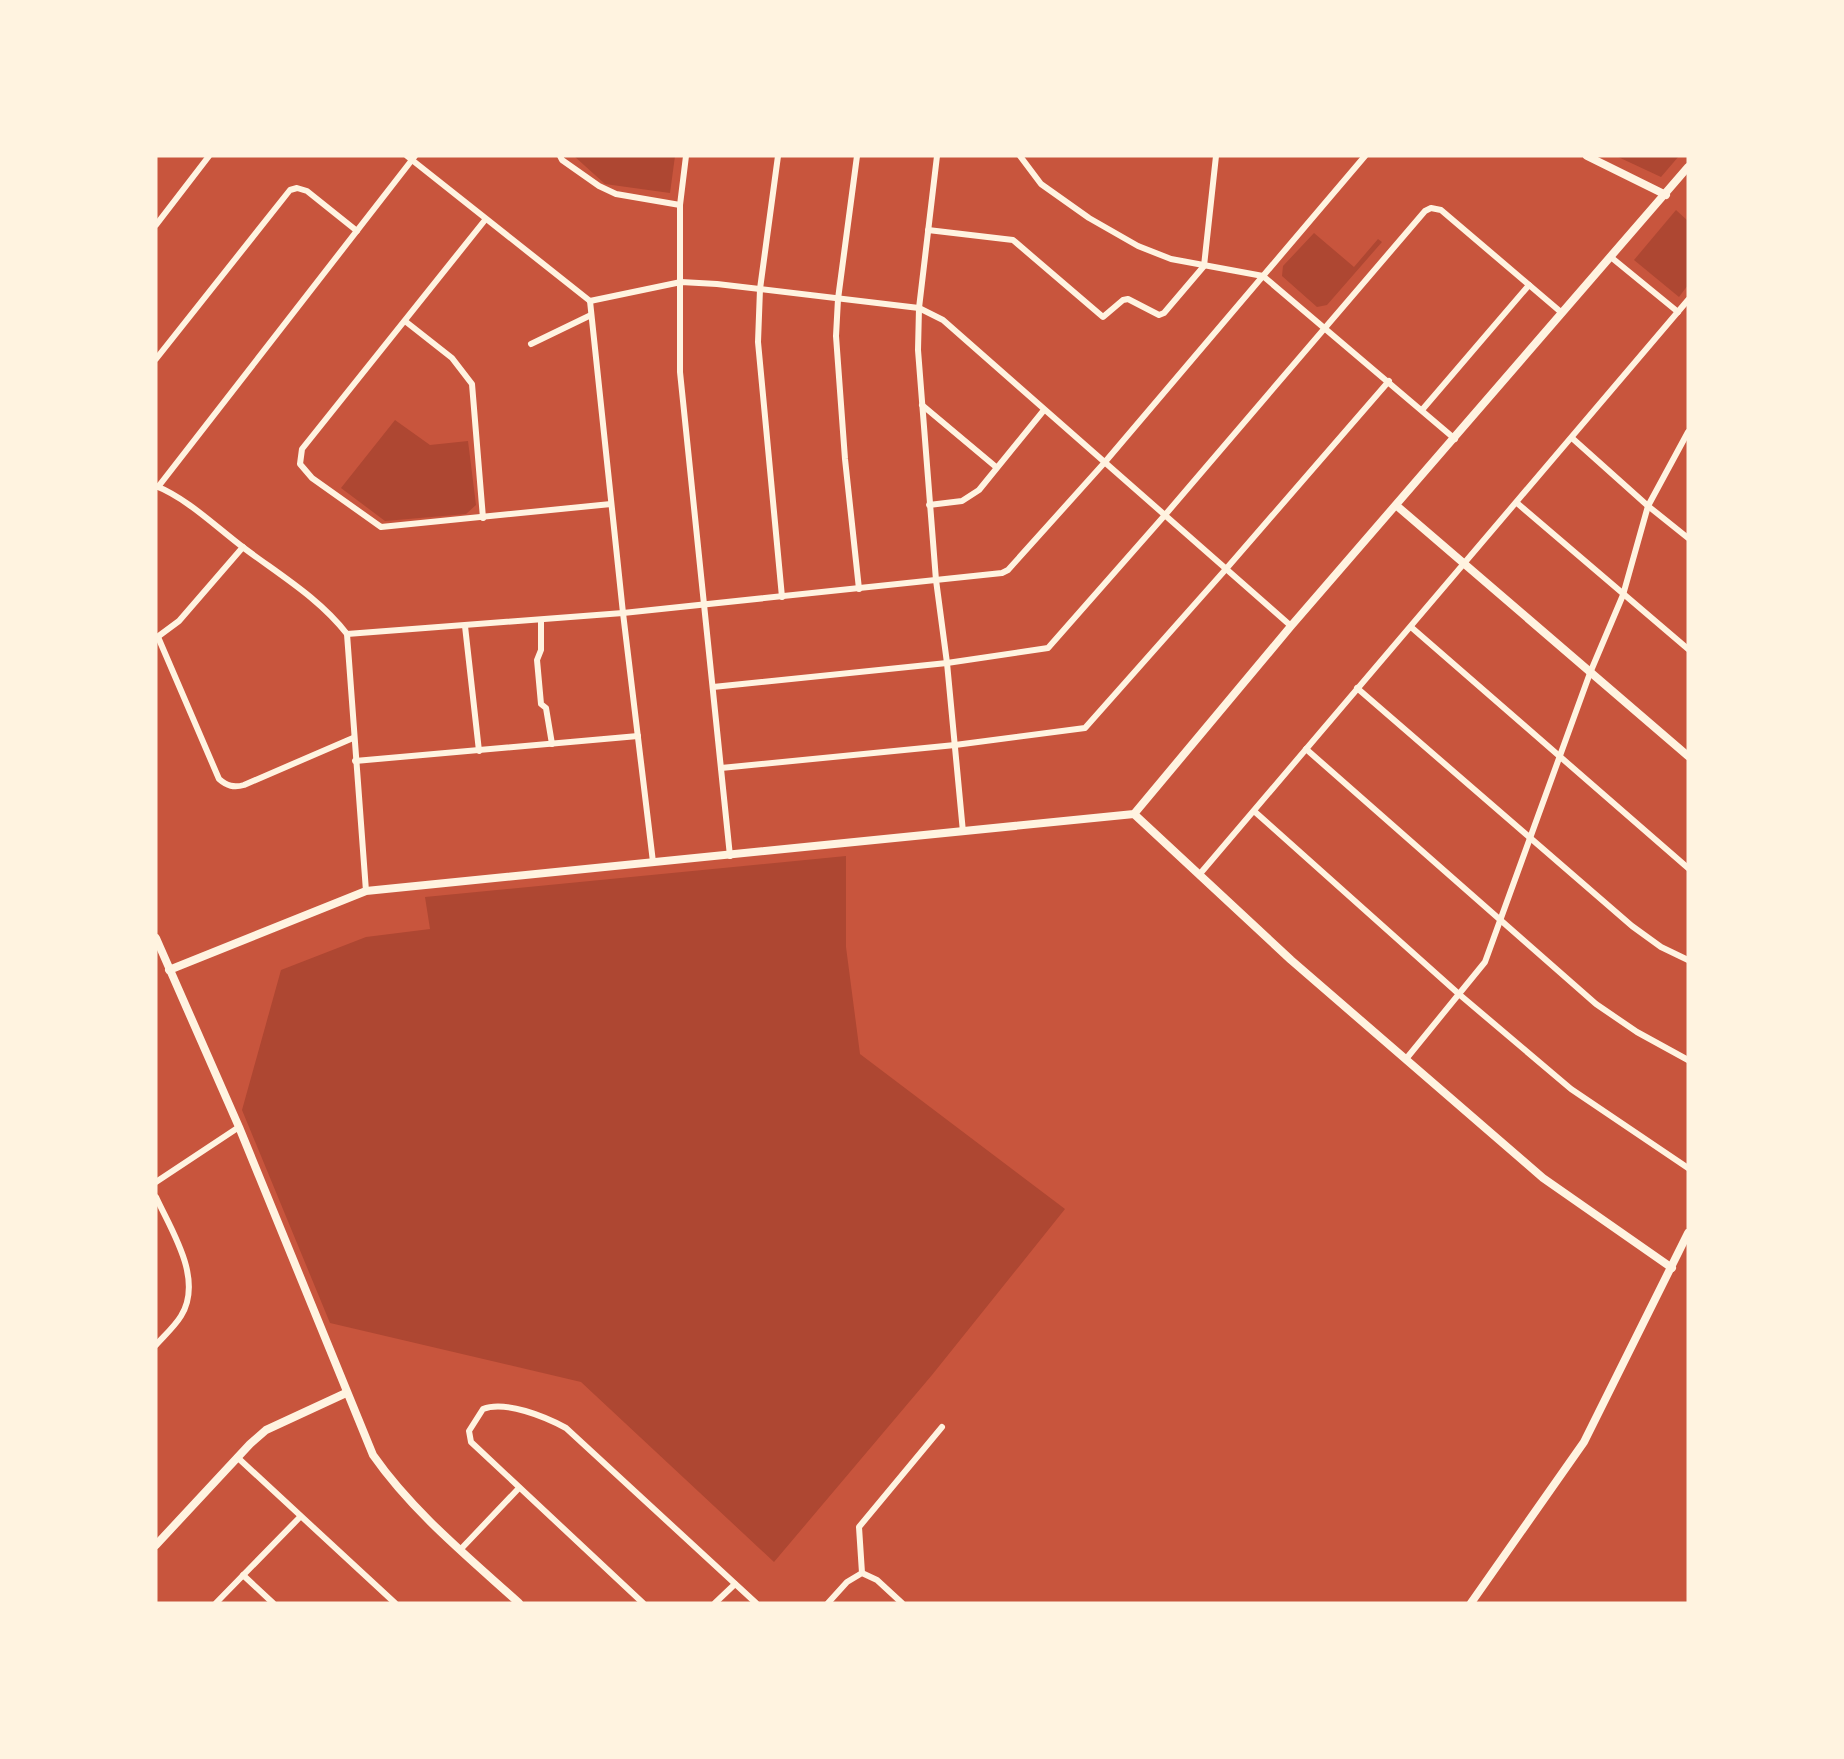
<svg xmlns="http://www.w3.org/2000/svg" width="1844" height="1759" viewBox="0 0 1844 1759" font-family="Mulish,sans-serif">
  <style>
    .green { fill: #ae4732 }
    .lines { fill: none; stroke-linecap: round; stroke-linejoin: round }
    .minor { stroke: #fff3e0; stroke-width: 6 }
    .tertiary { stroke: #fff3e0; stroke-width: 8 }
  </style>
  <rect width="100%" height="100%" fill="#c8553d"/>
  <!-- green -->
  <g class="green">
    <polygon points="574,156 675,156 670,193 605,184"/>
    <polygon points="1616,156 1679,156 1661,177"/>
    <polygon points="1676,210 1688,221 1688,285 1679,297 1634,260"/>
    <polygon points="1314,233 1354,267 1378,239 1382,242 1327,305 1317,307 1282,276 1283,266"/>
    <polygon points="395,420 430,445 468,441 476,505 466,514 385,521 341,488"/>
    <polygon points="846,856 846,947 860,1054 1065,1209 932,1375 774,1562 581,1382 330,1323 242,1110 281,970 366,937 430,929 425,897"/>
  </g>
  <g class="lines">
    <!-- minor -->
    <g class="minor">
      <polyline points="407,156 590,301"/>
      <polyline points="560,156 562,160 599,186 616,194 680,205"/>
      <polyline points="686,156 680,205 680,372 730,856"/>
      <polyline points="778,156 760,289 758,342 782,597"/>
      <polyline points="857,156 838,299 836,336 845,459 859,589"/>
      <polyline points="937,156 919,308 918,350 936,580 947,663 963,832"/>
      <polyline points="1020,156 1041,184 1089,218 1138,246 1171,259 1263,276 1455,439"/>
      <polyline points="485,220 302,449 300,464 312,478 381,527 611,504"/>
      <polyline points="156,225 209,156"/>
      <polyline points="928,230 1013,240 1103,317 1123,300 1128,299 1159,315 1164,313 1204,266 1216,156"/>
      <polyline points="1612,258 1678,312"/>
      <polyline points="590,301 681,282 717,284 919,308 943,320 1291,626"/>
      <polyline points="590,301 623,613 653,862"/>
      <polyline points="405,321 452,358 472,384 483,518"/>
      <polyline points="531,344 591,315"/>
      <polyline points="156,359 290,190 297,188 307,191 357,231"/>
      <polyline points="922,405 996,467"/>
      <polyline points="1422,410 1529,285"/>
      <polyline points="1572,438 1648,506 1688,538"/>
      <path d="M156 486C188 499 216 527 244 548 280 575 319 598 347 634L623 613 1002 573 1008 570 1105 462 1365 156"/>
      <polyline points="158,487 415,156"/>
      <polyline points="1517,503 1688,649"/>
      <polyline points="929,505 962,501 979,490 1044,410"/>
      <polyline points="541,620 541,650 537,660 541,704 546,708 552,744"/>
      <polyline points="465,626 479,751"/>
      <polyline points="1411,627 1688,868"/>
      <polyline points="347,634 366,891"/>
      <path d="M158 637 219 779C227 786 234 788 244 785L353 738"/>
      <polyline points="156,638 179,621 243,547"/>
      <polyline points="713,687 947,663 1048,648 1165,515 1425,211 1431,208 1441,210 1562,313"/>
      <polyline points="1357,688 1632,926 1661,947 1688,960"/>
      <polyline points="1306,749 1596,1004 1637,1032 1688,1060"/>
      <polyline points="355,761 638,736"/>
      <polyline points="721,768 955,745 1085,728 1226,569 1389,381"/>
      <polyline points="1254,811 1460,995 1571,1089 1688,1168"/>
      <polyline points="1199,875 1688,300"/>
      <polyline points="1406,1059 1485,962 1590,673 1623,595 1648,506 1688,432"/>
      <polyline points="156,1182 239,1127"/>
      <path d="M156 1197C171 1230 204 1279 181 1316 175 1326 164 1336 156 1345"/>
      <polyline points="237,1457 395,1603"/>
      <polyline points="460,1550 519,1488"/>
      <polyline points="862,1573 859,1527 942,1427"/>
      <polyline points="243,1575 273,1603"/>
      <polyline points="216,1603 300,1517"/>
      <path d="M643 1603 471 1442 469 1431 483 1409C505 1400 546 1417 566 1428L756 1603"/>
      <polyline points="715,1603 735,1584"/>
      <polyline points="828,1603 847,1582 862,1573 877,1580 902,1603"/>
    </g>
    <!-- tertiary -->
    <g class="tertiary">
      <polyline points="1587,156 1666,195"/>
      <polyline points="1397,506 1688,756"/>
      <polyline points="1134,814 1291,960 1543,1178 1672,1268"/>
      <path d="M156 938 239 1127 373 1455C412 1511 468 1557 519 1603"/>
      <polyline points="169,970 366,891 1134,814 1291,626 1688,167"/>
      <polyline points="156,1545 250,1444 266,1430 346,1393"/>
      <polyline points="1471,1603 1584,1442 1688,1233"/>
    </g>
  </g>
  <!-- border -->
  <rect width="1844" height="1759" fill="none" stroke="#fff3e0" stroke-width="315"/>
</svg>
